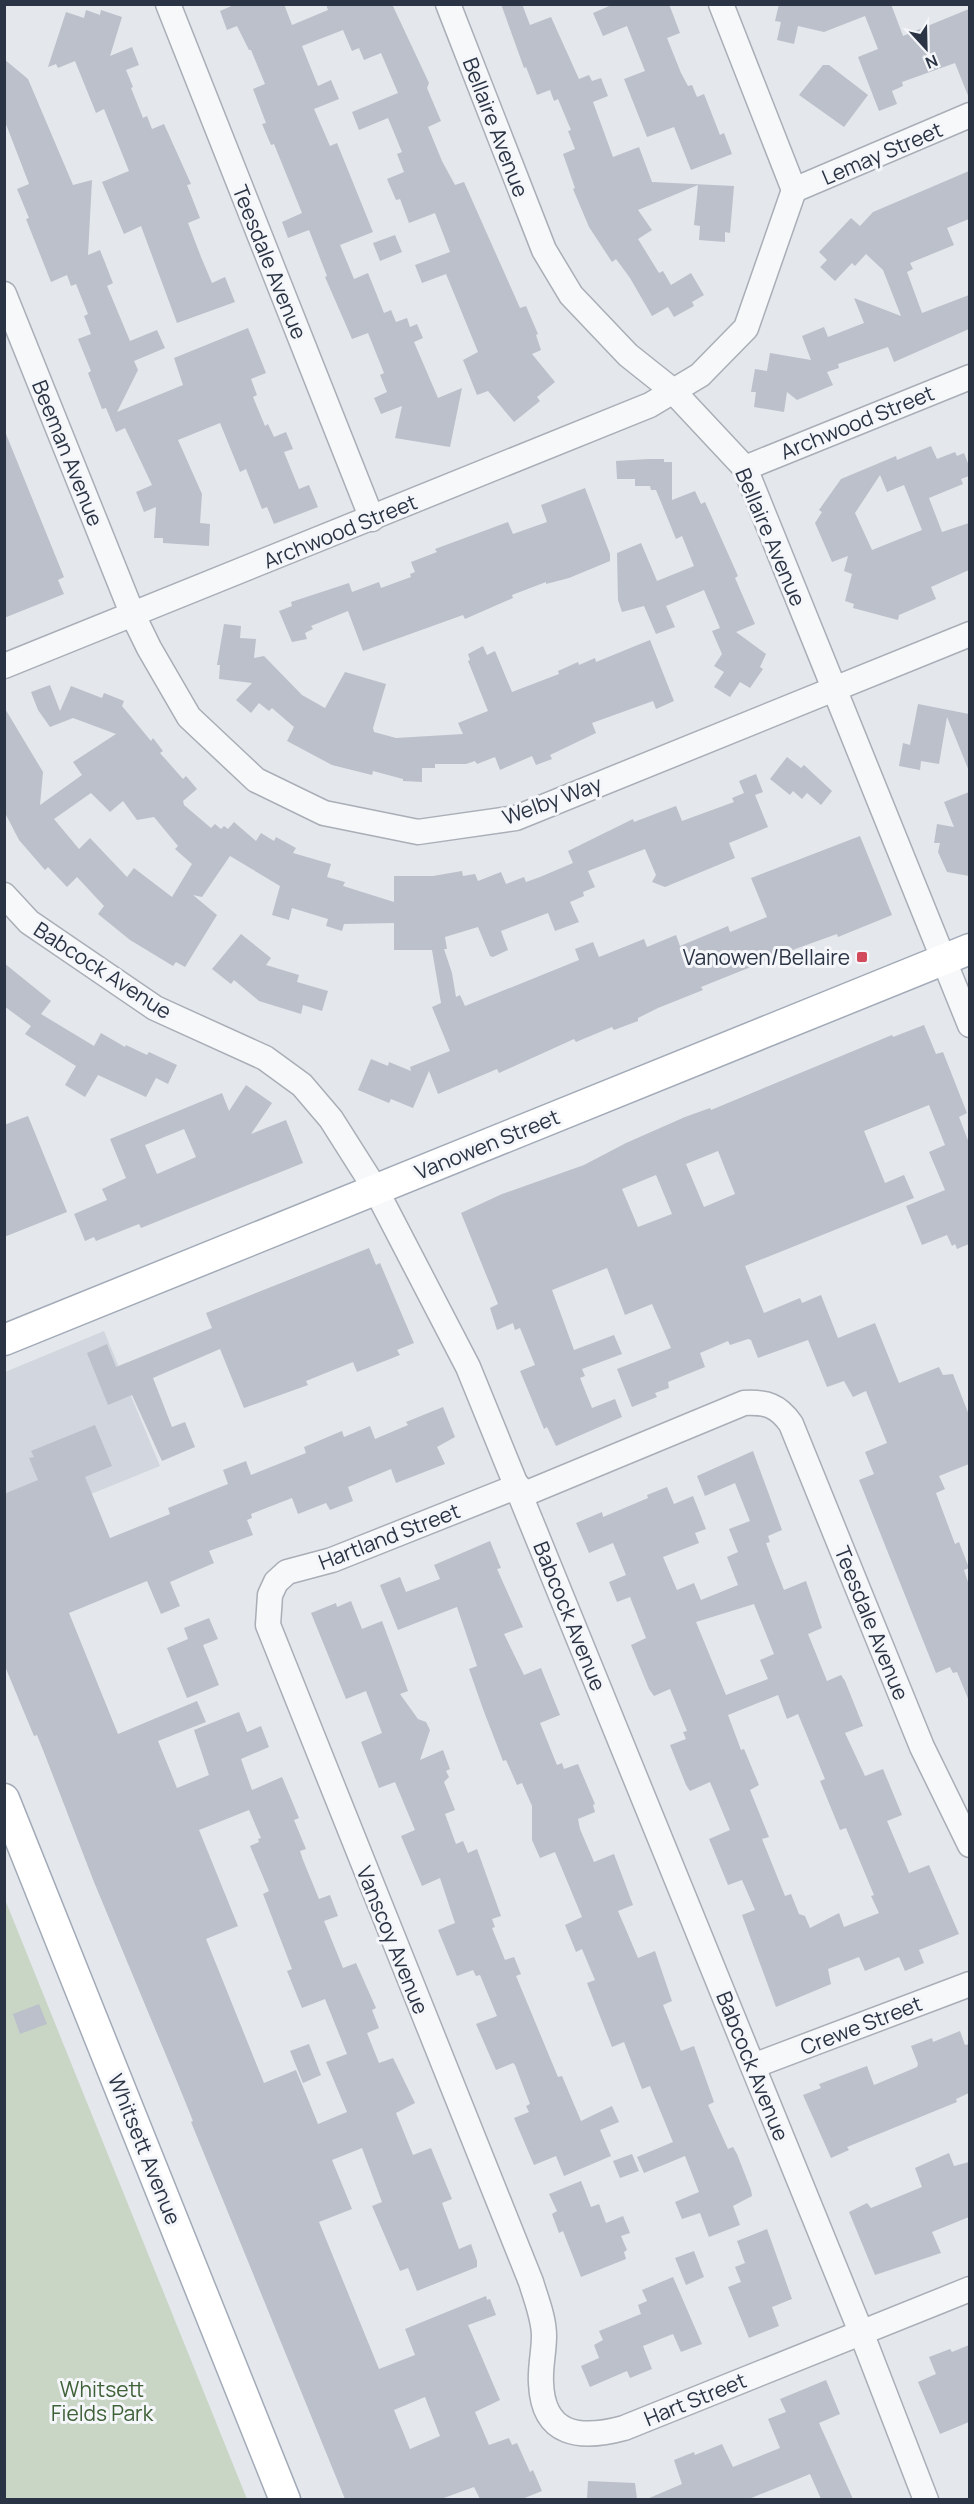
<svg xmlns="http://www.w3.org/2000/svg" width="974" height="2504" viewBox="0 0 974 2504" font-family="Manrope,sans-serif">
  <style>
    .built { fill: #d2d6de }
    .green { fill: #c9d6c5 }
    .building { fill: #bbc0ca; fill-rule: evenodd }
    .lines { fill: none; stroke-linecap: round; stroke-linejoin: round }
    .minor-casing { stroke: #a9aeb7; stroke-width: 27 }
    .major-casing { stroke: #a3abb8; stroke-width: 33 }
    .minor { stroke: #f7f8fa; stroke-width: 24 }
    .major { stroke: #fff; stroke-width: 30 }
    .poi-dot { fill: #d1495b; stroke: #f4f6f9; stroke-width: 2 }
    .labels { text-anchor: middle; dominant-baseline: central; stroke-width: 6; stroke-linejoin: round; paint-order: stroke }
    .street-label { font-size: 21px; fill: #2b3445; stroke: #f4f6f9 }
    .poi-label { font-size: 21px; fill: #2b3445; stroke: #f4f6f9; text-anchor: end }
    .park-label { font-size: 21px; fill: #3f6138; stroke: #f4f6f9 }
  </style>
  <rect width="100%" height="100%" fill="#e4e7ec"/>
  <!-- built -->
  <polygon class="built" points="104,1331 160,1466 5,1529 5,1372"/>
  <!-- green -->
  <polygon class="green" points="4,1897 247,2499 5,2499"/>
  <!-- building -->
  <g class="building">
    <polygon points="236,4 284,4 292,25 328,10 326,4 392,4 429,83 427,88 441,121 428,127 442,161 455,185 464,182 520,308 526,306 538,334 536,335 541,350 532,354 555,382 537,397 540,401 514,422 488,391 477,395 463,360 478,352 446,274 422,283 415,265 450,252 435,213 409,223 400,199 396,200 387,179 404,172 397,154 402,152 388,118 359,130 352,112 398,93 381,53 364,60 359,48 352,51 343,30 302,46 318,86 331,80 339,99 314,109 330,146 337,143 373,232 340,245 354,279 368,273 384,313 391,310 396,322 407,318 410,327 417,324 423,338 414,342 438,398 462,388 450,447 395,438 402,406 381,414 374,398 387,392 380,375 384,373 368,333 352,339 325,277 327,276 309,230 288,238 282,222 302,213 274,144 271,145 262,124 266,123 253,89 265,84 251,50 249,50 237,26 227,30 220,11"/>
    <polygon points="501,4 522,4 530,25 551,17 579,79 589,75 592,81 601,78 608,96 593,102 613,157 639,147 652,182 734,186 730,233 725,232 725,242 699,240 700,226 694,225 698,185 638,210 652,230 638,239 659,273 663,271 671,285 691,273 704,295 692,302 694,306 674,317 668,307 652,316 630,278 616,259 612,262 589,227 573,189 575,188 563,154 575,149 568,131 571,130 558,99 554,101 550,90 537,95 526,67 524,68"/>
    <polygon points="614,4 669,4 680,33 667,38 681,73 688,86 692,85 697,97 704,94 720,135 724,133 732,154 691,170 674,127 647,137 624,79 645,71 627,26 603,36 593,13"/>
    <polygon points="779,4 891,4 903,36 969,9 969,98 955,63 902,82 903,86 892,91 897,104 879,111 858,57 878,49 865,16 824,32 798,26 794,44 777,40 781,22 775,21"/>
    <polygon points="86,10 100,15 101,10 122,17 110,56 132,47 139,65 126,70 133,87 131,88 143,118 147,116 152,129 164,124 191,184 187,185 200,218 188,223 201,257 212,283 225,277 235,302 177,323 141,226 124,234 102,182 129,171 104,109 96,113 75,61 58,68 56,64 48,67 66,12 84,18"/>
    <polygon points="4,59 28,79 73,185 92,180 88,255 100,250 113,283 107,286 130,341 157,330 165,348 134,361 138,370 117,412 183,385 174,358 248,328 266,373 251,379 257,395 253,397 265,426 268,424 274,437 286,432 293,449 284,452 299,489 309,485 318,507 274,524 267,507 262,509 246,469 240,472 220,423 178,440 202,494 200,523 210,524 209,546 163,543 163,538 154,538 156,507 144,512 136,492 152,485 125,428 116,432 106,408 102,409 88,373 91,371 78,339 91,334 84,316 88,314 76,284 71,286 67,275 51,282 26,219 29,218 17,189 29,184 4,119"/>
    <polygon points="823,65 829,65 868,95 844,127 799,95"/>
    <polygon points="969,171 969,219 947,228 954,245 910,263 913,269 907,272 922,313 969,295 969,329 894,362 888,347 838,364 839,368 827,372 833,385 797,400 787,392 784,412 754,407 756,392 751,392 755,369 767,371 770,353 811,360 802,336 824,327 828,337 864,323 854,298 901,316 883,270 866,254 855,266 852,263 835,281 820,267 827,260 819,252 851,218 860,226 873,212"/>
    <polygon points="395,235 402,252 380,261 373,243"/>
    <polygon points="4,429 64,577 58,580 64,594 4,618"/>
    <path d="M931 446 937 459 955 452 957 456 964 453 969 466V476L961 479 963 484 929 498 942 532 969 523V570L931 587 936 599 899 615 898 620 853 608 854 604 845 601 852 574 844 571 848 556 832 562 815 523 822 512 819 510 841 479 896 456 897 460ZM880 475 887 492 904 485 922 530 872 550 855 513Z"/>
    <polygon points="648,459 664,459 664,462 672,462 672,500 695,491 701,504 705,502 738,576 735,578 755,624 736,632 766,654 760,667 763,669 750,688 740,682 730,697 714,687 724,672 714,666 722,654 712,631 720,628 704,590 666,606 675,627 656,634 644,606 622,612 618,600 617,553 641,543 657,581 694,566 682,536 676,539 656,490 651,490 650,486 635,486 635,479 617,479 616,461"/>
    <polygon points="585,488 610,554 610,561 569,578 546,584 546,582 512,595 513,598 465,619 463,615 363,651 348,611 311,626 313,629 305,633 307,639 292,642 279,611 292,606 291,602 349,583 352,592 379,582 381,588 411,577 410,574 415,572 411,562 437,552 435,549 508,522 513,534 547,522 541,505"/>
    <polygon points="224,624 241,626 240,638 256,639 254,658 264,656 302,695 325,708 345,672 386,684 373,728 374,732 396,738 463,734 458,723 488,711 468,661 470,660 468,654 483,646 487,655 495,651 512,692 559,674 558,671 578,662 579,665 595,658 596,662 650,640 674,701 656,709 653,701 592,723 596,733 550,755 552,759 536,765 532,756 500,770 495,757 477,764 475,761 466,764 435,764 435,768 422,768 422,782 403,781 403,779 373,771 372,775 332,765 287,741 294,727 272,708 269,711 259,703 251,713 236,700 252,683 219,679 220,665 217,665"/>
    <path d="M50 685 60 711 71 686 102 698 104 693 124 701 122 706 151 741 153 738 163 751 160 753 183 779 186 776 197 789 183 801 184 805 211 828 215 824 221 829 224 826 228 829 234 822 256 841 261 833 274 841 276 837 296 848 293 853 331 864 327 877 345 882 343 886 394 902V876H433L462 871 463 876 475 874 478 881 501 872 506 884 524 877 526 882 540 877 573 863 568 851 633 819 634 822 676 806 682 821 734 802 732 798 744 793 739 781 756 774 763 792 755 795 768 827 729 843 735 858 665 887 652 882 656 875 645 849 588 871 595 887 583 892 584 896 570 902 579 922 555 931 548 913 501 931 508 950 493 957 490 956 478 927 445 937 447 949H444L452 973 456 997 460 995 465 1006 579 960 575 949 593 942 599 957 644 939 647 947 676 935 680 946 728 926 730 932 767 917 751 878 860 836 892 915 838 937 837 934 798 948 701 987 703 990 658 1008 638 1018V1021L614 1030 612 1027 576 1042 574 1039 499 1073 497 1069 438 1094 429 1071 413 1108 391 1099 389 1103 358 1090 371 1059 388 1066 389 1062 411 1071 410 1067 450 1051 432 1007 441 1003 432 950H394V923L344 924 342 931 326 926 328 919 292 908 289 920 272 915 280 886 230 856 202 897 193 895 217 915 185 967 176 962 173 966 130 940 98 914 104 906 77 877 67 887 48 867 45 870 19 840 4 811V707L43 772 40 805 82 775 73 762 116 734 73 718 50 727 38 710 31 692ZM91 793 110 812 123 801 137 820 154 817 178 846 175 849 192 864 172 897 134 868 127 877 90 838 79 849 54 819Z"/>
    <polygon points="918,704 969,714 969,771 947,717 939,764 921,761 920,770 899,766 903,743 910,745"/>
    <polygon points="787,757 801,768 804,765 832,791 821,805 807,793 802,799 793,791 790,795 770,779"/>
    <polygon points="969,792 969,876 947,872 938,852 940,843 934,843 937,824 954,827 944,802"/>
    <polygon points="241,934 271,958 266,965 299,975 297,982 328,991 322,1011 303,1005 301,1014 259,1001 234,980 231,984 212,969"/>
    <polygon points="4,963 51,1001 41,1014 94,1046 101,1033 125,1047 126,1045 147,1055 149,1052 177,1065 168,1084 156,1078 146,1097 98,1075 85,1097 65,1085 76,1066 25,1034 31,1026 4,1006"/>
    <path d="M924 1025 936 1054 943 1052 967 1113 959 1117 969 1143V1244L957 1249 955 1244 952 1246 947 1235 922 1245 906 1206 945 1190 929 1152 945 1145 929 1105 864 1131 885 1183 904 1175 914 1198 745 1266 764 1313 800 1298 802 1303 821 1295 838 1338 875 1323 899 1383 939 1367 943 1375 953 1374 969 1415V1464L939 1476 945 1489 936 1493 955 1544 959 1542 969 1568 964 1570 969 1585V1701L957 1672 953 1673 950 1667 936 1673 859 1480 874 1474 865 1452 887 1443 866 1391 853 1397 844 1381 827 1387 808 1340 758 1358 751 1340 748 1339 730 1345 728 1341 700 1353 705 1367 668 1382 669 1388 655 1393 657 1397 632 1407 617 1369 671 1348 652 1304 625 1315 607 1268 552 1290 574 1350 614 1335 622 1354 582 1369 585 1376 580 1378 592 1408 615 1399 622 1417 556 1446 547 1427 544 1429 520 1371 535 1365 520 1328 515 1330 513 1323 497 1330 490 1308 498 1304 461 1213 502 1194 584 1165 626 1143 685 1117 710 1108 711 1110 892 1035 893 1037ZM718 1151 735 1194 704 1207 686 1164ZM656 1175 672 1214 638 1227 622 1189Z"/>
    <path d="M246 1085 272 1103 251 1134 286 1120 303 1163 141 1228 139 1224 96 1241 94 1237 85 1241 74 1214 107 1200 102 1189 126 1178 110 1139 222 1093 229 1111ZM184 1129 196 1157 157 1174 145 1145Z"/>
    <polygon points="28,1116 67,1212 4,1237 4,1125"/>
    <polygon points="369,1248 376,1265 380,1263 414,1343 397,1350 400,1355 357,1372 353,1362 306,1381 308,1385 244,1408 220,1349 153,1378 172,1427 185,1422 195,1447 162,1461 132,1395 108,1405 87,1353 107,1344 116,1367 212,1328 206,1313"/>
    <path d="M443 1407 455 1437 437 1447 445 1464 396 1483 391 1469 348 1487 353 1501 330 1510 326 1503 298 1514 292 1498 251 1514 252 1518 247 1520 253 1535 209 1551 214 1563 170 1582 180 1606 161 1614 147 1581 69 1613 118 1734 197 1701 206 1722 158 1741 177 1788 209 1775 194 1730 239 1712 247 1732 261 1726 269 1747 241 1759 252 1790 282 1777 299 1818 294 1820 306 1849 300 1851 303 1860 319 1899 330 1895 338 1916 324 1921 343 1968 356 1963 376 2008 372 2010 379 2028 367 2033 379 2063 393 2058 415 2103 396 2113 413 2155 431 2148 452 2199 442 2203 459 2249 471 2244 477 2261V2267L417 2291 408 2268 400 2271 372 2206 382 2202 362 2148 332 2160 352 2209 319 2222 379 2369 415 2355 405 2329 486 2296 487 2300 490 2299 496 2315 468 2325 500 2400 475 2412 489 2445 509 2438 512 2445 517 2443 530 2472 533 2470 542 2491 522 2499H480L474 2487 441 2499H345L191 2122 193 2121 178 2084 94 1882 43 1750 37 1735 34 1736 4 1664V1494L38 1480 29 1458 34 1457 31 1451 95 1425 112 1466 85 1477 110 1538 170 1514 168 1508 228 1484 223 1470 246 1461 251 1475 306 1453 304 1447 342 1431 344 1437 370 1426 375 1439 408 1425 406 1422ZM249 1810 261 1838 258 1839 259 1842 250 1846 269 1891 263 1894 292 1969 287 1971 302 2008 325 1999 347 2054 326 2062 347 2112 318 2124 296 2070 264 2083 206 1939 238 1926 199 1830ZM425 2397 440 2436 410 2449 394 2410Z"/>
    <path d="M753 1451 782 1530 768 1536 770 1542 766 1543 771 1557 784 1590 806 1581 822 1628 808 1634 827 1681 841 1675 845 1681 863 1726 845 1733 865 1776 883 1769 902 1815 887 1821 901 1854 909 1873 929 1865 959 1934 919 1950 924 1963 905 1971 899 1957 865 1971 859 1957 828 1969 831 1984 776 2007 742 1915 755 1910 742 1880 728 1885 709 1839 730 1830 710 1782 690 1791 686 1785 670 1745 686 1739 683 1732 687 1731 670 1689 654 1696 649 1689 631 1645 646 1638 630 1597 617 1602 609 1582 626 1575 613 1543 589 1553 576 1523 602 1512 603 1517 648 1498 647 1495 667 1487 674 1504 693 1496 706 1529 695 1533 699 1543 663 1557 677 1590 694 1583 701 1600 738 1585 727 1557 738 1552 729 1529 750 1521 735 1483 705 1496 697 1476ZM754 1604 774 1654 760 1660 768 1679 726 1695 696 1622ZM778 1695 787 1719 798 1714 825 1779 820 1781 840 1830 846 1828 874 1895 871 1896 879 1913 844 1927 839 1913 810 1928 805 1916 799 1914 791 1894 785 1896 762 1839 769 1837 750 1790 759 1785 744 1749 741 1750 728 1715Z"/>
    <polygon points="490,1541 501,1568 497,1569 523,1627 504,1634 524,1675 541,1668 560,1715 540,1723 557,1765 562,1763 564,1769 578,1764 595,1804 593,1805 595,1812 578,1819 580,1829 594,1862 614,1854 633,1905 618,1911 638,1958 655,1951 672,2001 663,2005 681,2051 694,2046 714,2102 708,2105 728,2149 733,2147 737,2154 751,2190 752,2196 733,2206 740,2225 709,2237 700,2213 682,2219 675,2202 699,2192 685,2156 644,2173 637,2157 673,2142 650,2086 642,2089 624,2042 612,2047 587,1983 595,1980 582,1949 576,1952 565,1925 582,1917 555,1852 540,1858 532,1840 532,1806 522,1783 517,1785 506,1760 503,1761 483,1709 469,1669 477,1666 457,1607 398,1630 380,1585 400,1577 406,1592 440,1579 434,1565"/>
    <polygon points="351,1601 362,1629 382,1621 408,1691 400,1694 418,1719 426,1722 430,1730 420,1760 443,1750 450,1769 446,1771 449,1777 444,1782 455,1810 445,1814 456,1844 463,1841 468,1853 477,1849 501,1916 492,1919 495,1927 492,1928 505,1960 514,1957 521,1974 516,1976 558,2077 562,2076 581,2121 612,2106 619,2122 600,2130 611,2156 564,2176 556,2156 534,2165 514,2118 529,2112 526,2106 530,2104 515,2065 513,2063 496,2070 476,2024 497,2016 480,1975 476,1976 473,1970 457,1976 438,1930 455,1923 440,1878 422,1886 401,1836 415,1830 395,1782 379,1788 361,1742 382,1733 366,1691 346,1699 311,1613 336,1603 337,1607"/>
    <polygon points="209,1618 218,1639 203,1645 219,1685 187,1698 167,1648 188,1639 184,1628"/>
    <polygon points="39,2004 47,2024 20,2034 13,2014"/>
    <polygon points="960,2031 965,2045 969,2044 969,2093 956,2099 957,2102 847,2147 849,2150 831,2158 803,2095 821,2088 819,2084 867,2066 874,2085 917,2067 918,2064 911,2046 932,2038 933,2042"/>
    <polygon points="309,2044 321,2075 303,2083 290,2051"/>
    <polygon points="949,2153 954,2166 969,2162 969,2217 932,2232 941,2253 875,2275 849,2212 867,2203 871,2208 922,2187 915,2168"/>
    <polygon points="632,2154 639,2171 620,2178 613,2161"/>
    <polygon points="581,2181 591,2207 599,2204 606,2223 623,2216 630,2233 621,2236 627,2250 624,2252 626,2259 581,2277 563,2231 559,2233 552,2214 557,2211 549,2194"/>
    <polygon points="767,2229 792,2299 772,2307 779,2326 749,2338 728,2287 741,2282 735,2267 745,2263 737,2241"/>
    <polygon points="694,2251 704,2277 686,2285 675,2258"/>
    <polygon points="673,2277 702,2344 681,2352 673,2334 643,2346 652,2369 630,2378 627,2371 590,2387 581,2366 599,2358 594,2345 603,2340 599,2331 641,2314 638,2305 647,2301 642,2290"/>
    <polygon points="969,2345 969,2422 940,2434 918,2382 936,2374 929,2357 950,2349 952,2352"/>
    <polygon points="826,2380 840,2414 819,2423 853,2499 821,2499 810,2474 749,2499 647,2499 682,2484 674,2460 694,2452 695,2455 722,2444 733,2467 780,2448 768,2419 786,2412 780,2399"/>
    <polygon points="588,2481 635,2483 637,2499 587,2499"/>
  </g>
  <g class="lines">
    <!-- minor casing -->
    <g class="minor-casing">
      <g id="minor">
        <polyline points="168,4 372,519"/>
        <polyline points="448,4 544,250 571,295 628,355 672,390 745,468 970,1025"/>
        <polyline points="794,190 970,115"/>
        <polyline points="4,294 132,613 149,648 189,717 256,780 324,813 418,832 516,818 970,634"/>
        <polyline points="745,468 970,377"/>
        <polyline points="4,666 650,405 700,375 746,328 794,190 721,4"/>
        <polyline points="4,895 29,922 155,1008 265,1058 302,1085 331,1119 376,1190 468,1367 861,2332 926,2500"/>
        <path d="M518 1486 332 1560 287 1572 276 1582 270 1595 268 1625 531 2282C536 2299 544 2318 544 2336 544 2352 540 2367 541 2383 543 2436 580 2440 624 2428L970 2289"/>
        <path d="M522 1495 744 1403C766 1402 778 1405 791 1424L922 1747 970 1845"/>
        <polyline points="753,2066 970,1984"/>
      </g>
    </g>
    <!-- major casing -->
    <g class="major-casing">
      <g id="major">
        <polyline points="4,1340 970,949"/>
        <polyline points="4,1799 285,2500"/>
      </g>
    </g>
    <!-- minor -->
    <use href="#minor" class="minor"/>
    <!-- major -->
    <use href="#major" class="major"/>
  </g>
  <!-- markers -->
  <rect class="poi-dot" x="856" y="951" width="12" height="12" rx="3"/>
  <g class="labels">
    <!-- street labels -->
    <g class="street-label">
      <text transform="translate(496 127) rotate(69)">Bellaire Avenue</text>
      <text transform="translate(882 153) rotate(-23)">Lemay Street</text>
      <text transform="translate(270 262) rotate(68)">Teesdale Avenue</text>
      <text transform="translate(857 422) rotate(-22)">Archwood Street</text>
      <text transform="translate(68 453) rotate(68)">Beeman Avenue</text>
      <text transform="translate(340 531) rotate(-22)">Archwood Street</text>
      <text transform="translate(771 537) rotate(67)">Bellaire Avenue</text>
      <text transform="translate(552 800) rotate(-20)">Welby Way</text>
      <text transform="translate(103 970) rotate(33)">Babcock Avenue</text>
      <text transform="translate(487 1144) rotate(-22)">Vanowen Street</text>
      <text transform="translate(389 1536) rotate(-21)">Hartland Street</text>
      <text transform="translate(570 1616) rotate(68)">Babcock Avenue</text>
      <text transform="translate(872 1623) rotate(68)">Teesdale Avenue</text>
      <text transform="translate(393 1940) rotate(68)">Vanscoy Avenue</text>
      <text transform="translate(861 2025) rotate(-21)">Crewe Street</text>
      <text transform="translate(753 2066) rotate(68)">Babcock Avenue</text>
      <text transform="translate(145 2149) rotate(68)">Whitsett Avenue</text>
      <text transform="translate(695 2399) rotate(-22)">Hart Street</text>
    </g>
    <!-- poi labels -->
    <g class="poi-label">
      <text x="850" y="957">Vanowen/Bellaire</text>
    </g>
    <!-- park labels -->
    <g class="park-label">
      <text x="102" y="2389">Whitsett<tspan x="102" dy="24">Fields Park</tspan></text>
    </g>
  </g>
  <!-- border -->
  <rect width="974" height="2504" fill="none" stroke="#2b3445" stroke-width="12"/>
  <!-- north arrow -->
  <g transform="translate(926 48) rotate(158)" stroke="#f4f6f9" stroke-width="4.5" paint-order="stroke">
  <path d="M0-4.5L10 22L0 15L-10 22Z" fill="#2b3445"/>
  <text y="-9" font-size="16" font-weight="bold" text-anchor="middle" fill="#2b3445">N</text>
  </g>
</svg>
